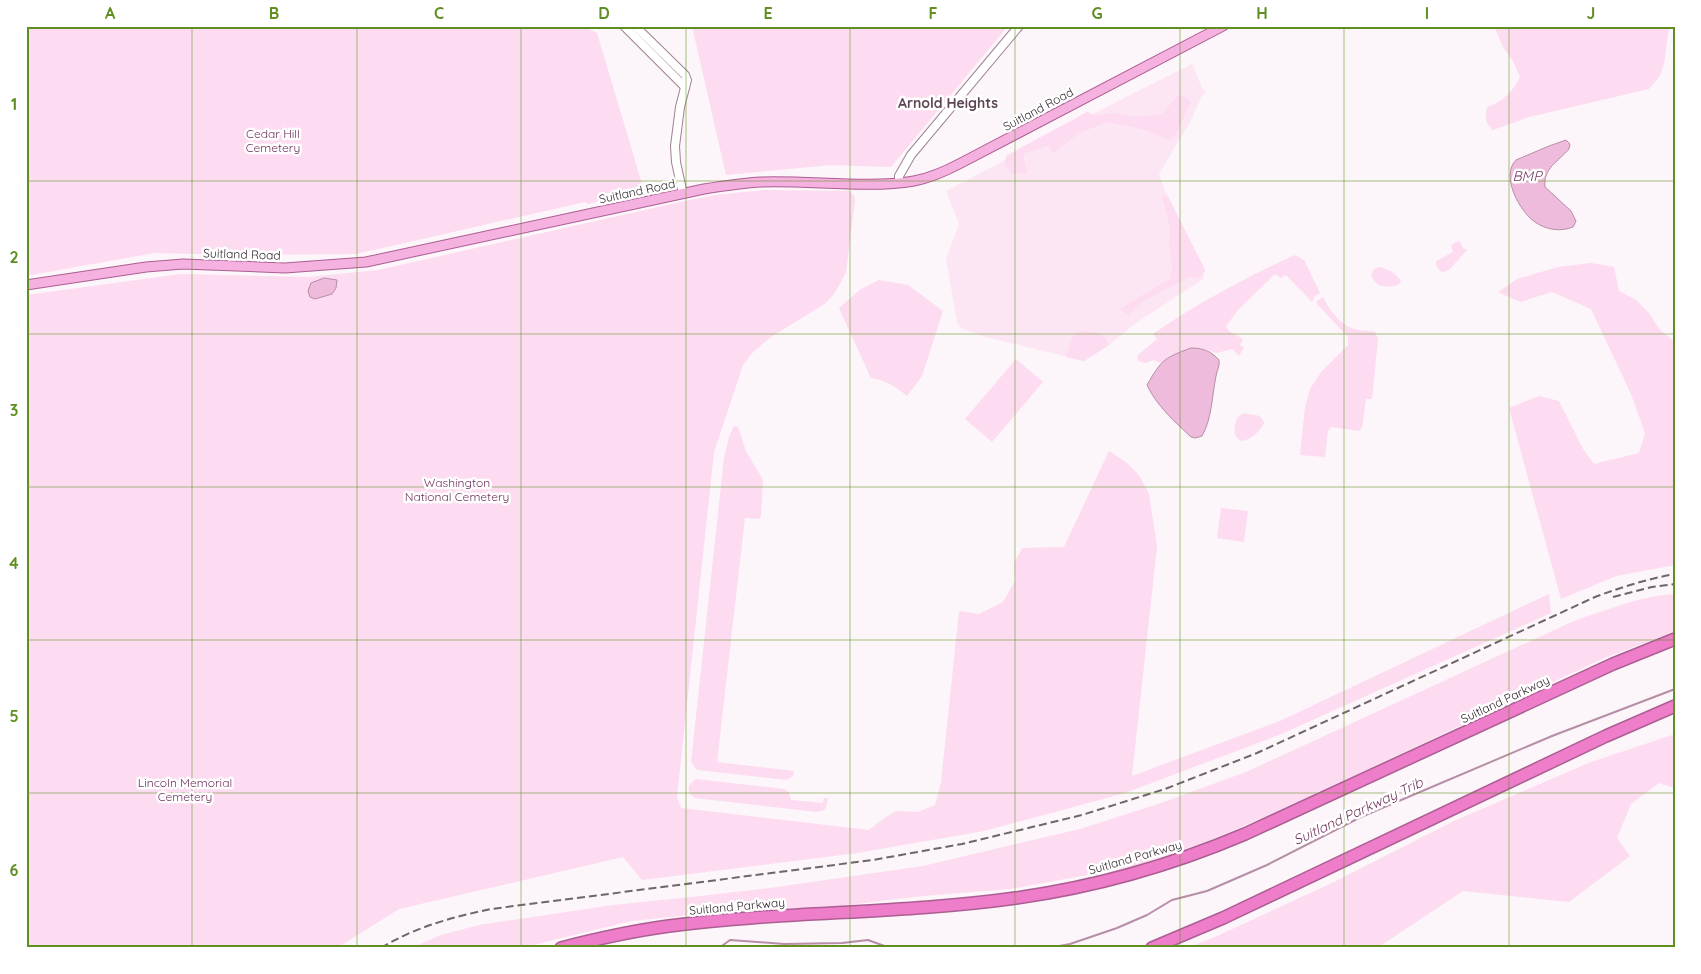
<svg xmlns="http://www.w3.org/2000/svg" width="1701" height="974" viewBox="0 0 1701 974" font-family="Quicksand,sans-serif">
  <style>
    .built { fill: #fde6f4 }
    .green { fill: #fddbf0 }
    .water { fill: #efbbdc; stroke: #b68ea7 }
    .lines { fill: none; stroke-linecap: round; stroke-linejoin: round }
    .stream { stroke: #b68ea7; stroke-width: 2 }
    .minor-casing { stroke: #9f8294; stroke-width: 10 }
    .major-casing { stroke: #ac5e93; stroke-width: 11 }
    .highway-casing { stroke: #ac5e93; stroke-width: 14 }
    .minor { stroke: #fff; stroke-width: 8 }
    .major { stroke: #f5b1df; stroke-width: 9 }
    .highway { stroke: #ee7dca; stroke-width: 11 }
    .rail { stroke: #6f656b; stroke-width: 2; stroke-dasharray: 8 4; stroke-linecap: butt }
    .grid { fill: none; stroke: #608e22; stroke-width: 1; stroke-opacity: 0.55 }
    .labels { text-anchor: middle; dominant-baseline: central; stroke-width: 5; stroke-linejoin: round; paint-order: stroke }
    .street-label { font-size: 12px; fill: #30252c; stroke: #fff }
    .park-label { font-size: 12px; fill: #6e315c; stroke: #fff }
    .neighbourhood-label { font-size: 14px; font-weight: bold; fill: #5e4555; stroke: #fff }
    .water-label { font-size: 14px; font-style: italic; fill: #753762; stroke: #fff }
    .neatline { fill: none; stroke: #608e22; stroke-width: 2 }
    .grid-label { font-size: 16px; text-anchor: middle; font-weight: bold; fill: #608e22 }
  </style>
  <rect width="100%" height="100%" fill="#fcf5f9"/>
  <!-- built -->
  <polygon class="built" points="1192,64 1203,90 1204,89 1206,93 1202,96 1190,122 1159,174 1164,188 1205,270 1203,279 1136,323 1109,345 1084,361 986,337 962,329 957,323 946,259 959,224 946,191 1120,100"/>
  <!-- green -->
  <g class="green">
    <polygon points="26,26 583,26 597,33 644,191 588,204 585,202 356,254 239,255 154,253 26,276"/>
    <polygon points="692,26 1008,26 891,167 831,165 726,175"/>
    <path d="M1494 26H1670C1665 42 1667 63 1659 77 1656 81 1652 85 1649 89L1529 117 1493 130C1485 123 1485 118 1487 107 1502 102 1513 92 1520 77L1513 61 1503 47Z"/>
    <polygon points="1178,95 1186,97 1191,102 1176,134 1169,140 1146,130 1108,122 1079,133 1054,153 1048,146 1023,154 1027,173 1012,174 1005,166 1006,156 1087,112 1095,115 1118,113 1134,117 1162,114"/>
    <polygon points="764,190 849,191 854,195 855,200 846,272 841,282 834,294 826,303 771,337 754,351 743,365 714,452 677,797 681,808 869,830 883,819 896,811 918,812 935,805 941,782 959,611 979,614 1003,602 1015,581 1014,563 1022,548 1064,547 1109,451 1126,462 1139,475 1149,494 1157,546 1132,776 1280,721 1549,594 1551,613 1279,735 1125,793 984,831 857,853 642,880 623,857 399,909 337,948 26,948 26,295 181,274 309,277 378,270 685,201 716,195"/>
    <polygon points="1164,195 1168,197 1205,270 1200,278 1189,277 1144,301 1128,315 1119,309 1170,279 1172,267 1169,242 1170,227 1162,197"/>
    <path d="M1459 241 1464 249H1467L1466 251 1449 270 1443 272C1438 271 1436 266 1436 261L1453 252 1451 245Z"/>
    <path d="M1295 255 1304 260 1320 293 1315 296 1312 302 1286 275 1281 278 1275 274 1239 309 1226 326 1229 331 1243 339 1240 345 1244 347 1239 356 1232 349 1217 353 1200 348 1169 356 1161 363 1153 360 1146 363 1138 361 1137 356 1157 339 1153 334C1198 303 1245 278 1295 255Z"/>
    <polygon points="1591,263 1614,267 1619,291 1636,300 1649,313 1660,330 1675,342 1675,565 1616,576 1561,599 1509,408 1539,396 1559,401 1583,449 1594,464 1639,453 1645,433 1631,394 1591,309 1552,292 1520,302 1498,292 1517,279 1558,267"/>
    <path d="M1379 267C1388 269 1396 273 1401 281L1398 285C1386 288 1375 288 1371 274L1374 269Z"/>
    <path d="M879 280 908 285 943 311 922 376 907 396C896 387 886 380 871 378L839 308 861 289Z"/>
    <path d="M1323 297C1331 312 1340 326 1358 330 1364 331 1369 330 1375 332L1378 339 1372 399H1366L1362 427 1359 431 1331 427 1328 431 1325 457 1300 455 1305 407 1310 389 1321 372 1348 345V337L1319 306 1316 302Z"/>
    <polygon points="1082,331 1096,332 1105,337 1109,345 1084,361 1066,357 1073,335 1075,333"/>
    <polygon points="1016,359 1043,382 992,442 965,419"/>
    <path d="M1243 413 1260 416 1264 422C1262 430 1250 440 1242 441 1232 437 1234 427 1237 418Z"/>
    <polygon points="734,426 738,427 746,451 763,480 761,515 759,519 745,518 717,762 794,771 793,776 786,780 697,770 691,762 724,458 729,437"/>
    <polygon points="1221,508 1248,511 1244,542 1217,538"/>
    <path d="M1675 594V632L1604 658 1299 802 1209 841 1131 867 1010 889 923 896 831 907 731 911 631 921 521 948H412L438 936 479 925 613 905 682 898 770 888 923 866 1080 829 1161 803 1246 772 1574 621C1606 610 1640 596 1675 594Z"/>
    <polygon points="1675,734 1675,788 1659,783 1631,804 1617,838 1630,856 1569,902 1463,891 1383,944 1380,948 1187,948 1215,937 1334,882 1454,821 1591,762"/>
    <path d="M696 779 784 789 789 792 791 800 823 803 824 798H828L826 808 824 810 817 812 695 798C686 793 687 784 696 779Z"/>
  </g>
  <!-- water -->
  <g class="water">
    <path d="M1566 140 1570 144 1569 149C1558 162 1543 168 1545 187L1571 211 1576 221 1573 227C1561 232 1546 230 1535 222 1520 212 1500 176 1516 160L1549 146Z"/>
    <polygon points="324,278 337,280 336,288 332,294 315,299 310,297 308,291 311,283"/>
    <path d="M1191 348C1203 348 1211 351 1219 360 1220 366 1217 370 1216 376 1212 395 1212 419 1202 436L1195 438 1191 437C1175 422 1156 405 1147 385 1162 359 1164 358 1191 348Z"/>
  </g>
  <g class="lines">
    <!-- stream -->
    <g class="stream">
      <polyline points="719,948 730,940 784,944 842,943 868,940 890,948"/>
      <polyline points="1049,948 1070,944 1117,928 1147,915 1172,900 1207,891 1267,865 1361,817 1552,736 1675,689"/>
    </g>
    <!-- minor casing -->
    <g class="minor-casing">
      <g id="minor">
        <polyline points="624,26 685,87"/>
        <polyline points="635,26 685,75 687,80 680,107 675,146 676,162 683,194"/>
        <polyline points="899,182 899,176 911,155 1019,26"/>
      </g>
    </g>
    <!-- major casing -->
    <g class="major-casing">
      <path id="major" d="M26 285 146 267 183 264 285 268 366 262 704 189C723 186 742 183 761 182 810 180 867 189 914 181 930 178 946 171 961 163L1223 26"/>
    </g>
    <!-- highway casing -->
    <g class="highway-casing">
      <g id="highway">
        <path d="M561 948C596 939 632 931 669 926 784 911 901 914 1016 898 1095 887 1172 865 1245 834L1613 664 1675 639"/>
        <polyline points="1152,948 1223,918 1606,736 1675,706"/>
      </g>
    </g>
    <!-- minor -->
    <use href="#minor" class="minor"/>
    <!-- major -->
    <use href="#major" class="major"/>
    <!-- highway -->
    <use href="#highway" class="highway"/>
    <!-- rail -->
    <g class="rail">
      <polyline points="1613,597 1652,587 1675,584"/>
      <path d="M381 948C415 927 453 917 491 909L873 860 962 844 1082 815 1165 789 1257 753 1595 597C1622 587 1647 579 1675 574"/>
    </g>
  </g>
  <!-- grid -->
  <path class="grid" d="M192 26V948M357 26V948M521 26V948M686 26V948M850 26V948M1015 26V948M1180 26V948M1344 26V948M1509 26V948M26 181H1675M26 334H1675M26 487H1675M26 640H1675M26 793H1675"/>
  <g class="labels">
    <!-- street labels -->
    <g class="street-label">
      <text transform="translate(1038 109) rotate(-28)">Suitland Road</text>
      <text transform="translate(637 191) rotate(-12)">Suitland Road</text>
      <text transform="translate(242 254) rotate(2)">Suitland Road</text>
      <text transform="translate(1505 699) rotate(-25)">Suitland Parkway</text>
      <text transform="translate(1135 857) rotate(-16)">Suitland Parkway</text>
      <text transform="translate(737 906) rotate(-5)">Suitland Parkway</text>
    </g>
    <!-- park labels -->
    <g class="park-label">
      <text x="273" y="133">Cedar Hill<tspan x="273" dy="14">Cemetery</tspan></text>
      <text x="457" y="482">Washington<tspan x="457" dy="14">National Cemetery</tspan></text>
      <text x="185" y="782">Lincoln Memorial<tspan x="185" dy="14">Cemetery</tspan></text>
    </g>
    <!-- neighbourhood labels -->
    <g class="neighbourhood-label">
      <text x="948" y="103">Arnold Heights</text>
    </g>
    <!-- water labels -->
    <g class="water-label">
      <text x="1527" y="176">BMP</text>
      <text transform="translate(1358 811) rotate(-25)">Suitland Parkway Trib</text>
    </g>
  </g>
  <!-- border -->
  <rect width="1701" height="974" fill="none" stroke="#ffffff" stroke-width="55"/>
  <rect x="28" y="28" width="1646" height="918" class="neatline"/>
  <g class="grid-label">
    <text x="110" y="19">A</text>
    <text x="274" y="19">B</text>
    <text x="439" y="19">C</text>
    <text x="604" y="19">D</text>
    <text x="768" y="19">E</text>
    <text x="933" y="19">F</text>
    <text x="1097" y="19">G</text>
    <text x="1262" y="19">H</text>
    <text x="1427" y="19">I</text>
    <text x="1591" y="19">J</text>
    <text x="14" y="110">1</text>
    <text x="14" y="263">2</text>
    <text x="14" y="416">3</text>
    <text x="14" y="569">4</text>
    <text x="14" y="722">5</text>
    <text x="14" y="876">6</text>
  </g>
</svg>
